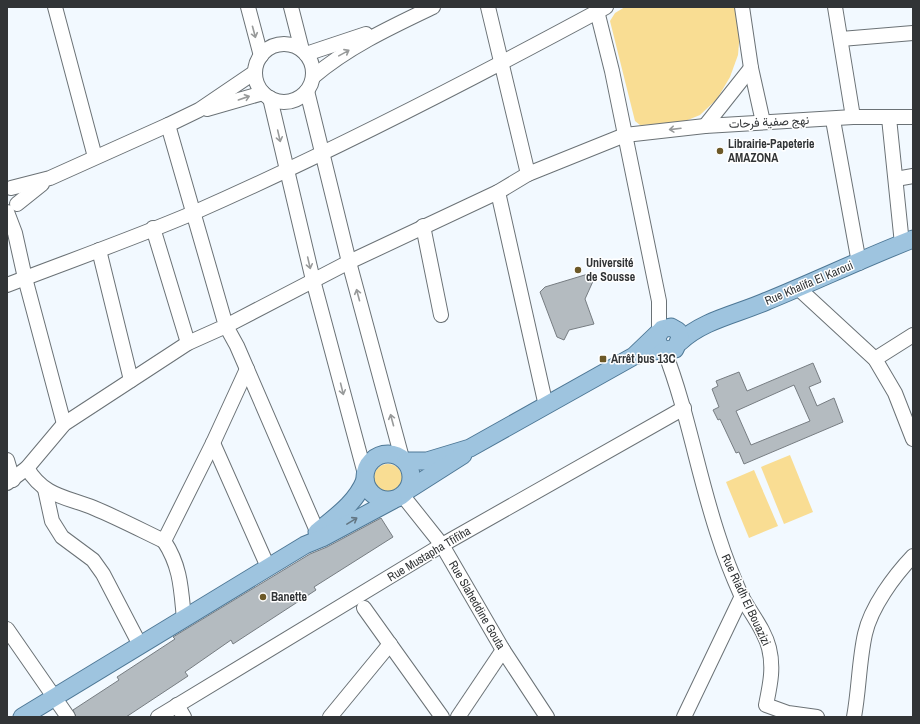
<svg xmlns="http://www.w3.org/2000/svg" width="920" height="724" viewBox="0 0 920 724" font-family="'Archivo Narrow',Vazirmatn,sans-serif">
  <style>
    .green { fill: #f9dd93 }
    .building { fill: #b4bbc0; stroke: #777d82; fill-rule: evenodd }
    .lines { fill: none; stroke-linecap: round; stroke-linejoin: round }
    .minor-casing { stroke: #6b7276; stroke-width: 16 }
    .major-casing { stroke: #4e7896; stroke-width: 19 }
    .minor { stroke: #fff; stroke-width: 14 }
    .major { stroke: #9ec4df; stroke-width: 17 }
    .oneway { stroke: #989a9a }
    .oneway2 { stroke: #627582 }
    .poi-dot { fill: #6c5928; stroke: #fff; stroke-width: 1.5 }
    .labels { text-anchor: middle; dominant-baseline: central; stroke-width: 3; stroke-linejoin: round; paint-order: stroke }
    .street-label { font-size: 12px; fill: #313436; stroke: #fff }
    .poi-label { font-size: 12px; font-weight: bold; fill: #313436; stroke: #fff; text-anchor: start }
  </style>
  <rect width="100%" height="100%" fill="#f2f9ff"/>
  <!-- green -->
  <g class="green">
    <polygon points="625,7 736,7 740,31 738,55 730,77 717,99 700,115 678,124 640,125 635,121 610,21 615,13"/>
    <polygon points="790,455 813,512 784,524 761,467"/>
    <circle cx="388" cy="478" r="14"/>
    <polygon points="754,470 778,526 749,538 726,482"/>
  </g>
  <!-- building -->
  <g class="building">
    <polygon points="588,274 594,279 585,299 594,324 569,330 564,340 557,337 540,292 545,287"/>
    <path d="M813 363 821 382 809 387 817 406 834 398 843 422 744 464 739 452 736 453 720 419 718 420 713 410 719 407 712 389 718 386 716 381 739 372 747 391ZM794 385 810 421 751 445 736 411Z"/>
    <polygon points="381,518 393,537 314,587 316,590 233,644 231,640 185,672 188,676 126,717 76,717 73,710 119,680 117,677 175,639 173,637 310,554 327,547"/>
  </g>
  <g class="lines">
    <!-- minor casing -->
    <g class="minor-casing">
      <g id="minor">
        <polyline points="55,7 95,157"/>
        <polyline points="248,7 261,56"/>
        <polyline points="291,7 302,50"/>
        <polyline points="596,7 612,71 659,301 659,331"/>
        <polyline points="742,7 751,68 763,122"/>
        <polyline points="835,7 853,117"/>
        <polyline points="841,39 913,33"/>
        <circle cx="284" cy="73" r="29"/>
        <polyline points="306,54 366,34"/>
        <path d="M313 77C348 47 391 27 433 7"/>
        <polyline points="307,91 349,262 402,458"/>
        <polyline points="270,98 313,280 365,474"/>
        <polyline points="207,109 263,93"/>
        <polyline points="889,118 902,244"/>
        <polyline points="833,120 859,263"/>
        <polyline points="705,126 751,68"/>
        <polyline points="528,174 625,135 705,126 853,117 913,117"/>
        <polyline points="896,179 913,176"/>
        <polyline points="11,188 50,178 168,125 199,110 255,72"/>
        <polyline points="498,192 546,406"/>
        <polyline points="17,204 42,184"/>
        <polyline points="7,212 15,233 25,278 64,424"/>
        <polyline points="423,226 441,315"/>
        <polyline points="153,228 188,343"/>
        <polyline points="99,250 131,380"/>
        <path d="M7 285C69 261 132 239 193 213 334 151 471 80 606 7"/>
        <polyline points="798,288 875,359 895,393 913,439"/>
        <path d="M664 350C688 411 698 476 719 538 725 557 733 577 741 595 750 613 764 628 769 648 774 668 770 685 766 705L788 713 817 717"/>
        <polyline points="875,359 913,335"/>
        <polyline points="213,443 268,567"/>
        <polyline points="7,460 13,480"/>
        <polyline points="27,468 64,424 188,343 226,326 168,125"/>
        <path d="M7 483 27 468C44 497 67 497 94 508 118 518 141 530 164 541"/>
        <polyline points="45,489 52,521 62,537 93,560 103,574 140,645"/>
        <polyline points="403,496 442,545 503,650 547,717"/>
        <polyline points="317,531 237,346 226,326 349,262 498,192 528,174 488,7"/>
        <polyline points="364,608 442,717"/>
        <path d="M184 619C181 589 181 567 164 541L213 443 247 369"/>
        <polyline points="7,629 68,717"/>
        <polyline points="177,705 184,717"/>
        <polyline points="158,717 442,545 684,408"/>
        <polyline points="330,717 390,644"/>
        <polyline points="458,717 503,650"/>
        <polyline points="684,717 742,596"/>
        <path d="M854 717C859 690 859 661 865 634 871 607 894 576 913 556"/>
      </g>
    </g>
    <!-- major casing -->
    <g class="major-casing">
      <g id="major">
        <path d="M680 342C703 320 738 314 767 301 816 281 864 258 913 239"/>
        <polyline points="638,355 653,351 675,349 680,338 678,331 671,327 662,329 657,337 658,344 664,350"/>
        <circle cx="388" cy="477" r="23"/>
        <polyline points="406,461 427,461 470,448 634,356 658,333"/>
        <polyline points="408,490 463,455"/>
        <path d="M317 532C335 517 356 503 365 480"/>
        <polyline points="22,717 305,545 322,538 393,500"/>
      </g>
    </g>
    <!-- minor -->
    <use href="#minor" class="minor"/>
    <!-- major -->
    <use href="#major" class="major"/>
  </g>
  <!-- one-way arrows -->
  <defs><path id="oneway-shaft" d="M-6 0H5M1.5-3L5.5 0L1.5 3" fill="none" stroke-width="1.6" stroke-linecap="round" stroke-linejoin="round"/></defs>
  <g class="oneway">
    <use href="#oneway-shaft" transform="translate(254 32) rotate(75)"/>
    <use href="#oneway-shaft" transform="translate(344 53) rotate(-29)"/>
    <use href="#oneway-shaft" transform="translate(244 98) rotate(-19)"/>
    <use href="#oneway-shaft" transform="translate(675 129) rotate(173)"/>
    <use href="#oneway-shaft" transform="translate(279 136) rotate(77)"/>
    <use href="#oneway-shaft" transform="translate(309 263) rotate(77)"/>
    <use href="#oneway-shaft" transform="translate(358 295) rotate(-105)"/>
    <use href="#oneway-shaft" transform="translate(342 389) rotate(76)"/>
    <use href="#oneway-shaft" transform="translate(392 420) rotate(-105)"/>
  </g>
  <use class="oneway2" href="#oneway-shaft" transform="translate(352 521) rotate(-31)"/>
  <!-- markers -->
  <g class="poi-dot">
    <circle cx="720" cy="151" r="4"/>
    <circle cx="578" cy="270" r="4"/>
    <rect x="599" y="355" width="8" height="8" rx="2"/>
    <circle cx="263" cy="597" r="4"/>
  </g>
  <g class="labels">
    <!-- street labels -->
    <g class="street-label">
      <text transform="translate(769 122) rotate(-3)">نهج صفية فرحات</text>
      <text transform="translate(809 283) rotate(-23)">Rue Khalifa El Karoui</text>
      <text transform="translate(429 554) rotate(-31)">Rue Mustapha Tfifiha</text>
      <text transform="translate(746 600) rotate(65)">Rue Riadh El Bouazizi</text>
      <text transform="translate(477 605) rotate(60)">Rue Slaheddine Gouta</text>
    </g>
    <!-- poi labels -->
    <g class="poi-label">
      <text x="728" y="144">Librairie-Papeterie<tspan x="728" dy="14">AMAZONA</tspan></text>
      <text x="586" y="263">Université<tspan x="586" dy="14">de Sousse</tspan></text>
      <text x="611" y="359">Arrêt bus 13C</text>
      <text x="271" y="597">Banette</text>
    </g>
  </g>
  <!-- border -->
  <rect width="920" height="724" fill="none" stroke="#313436" stroke-width="16"/>
</svg>
